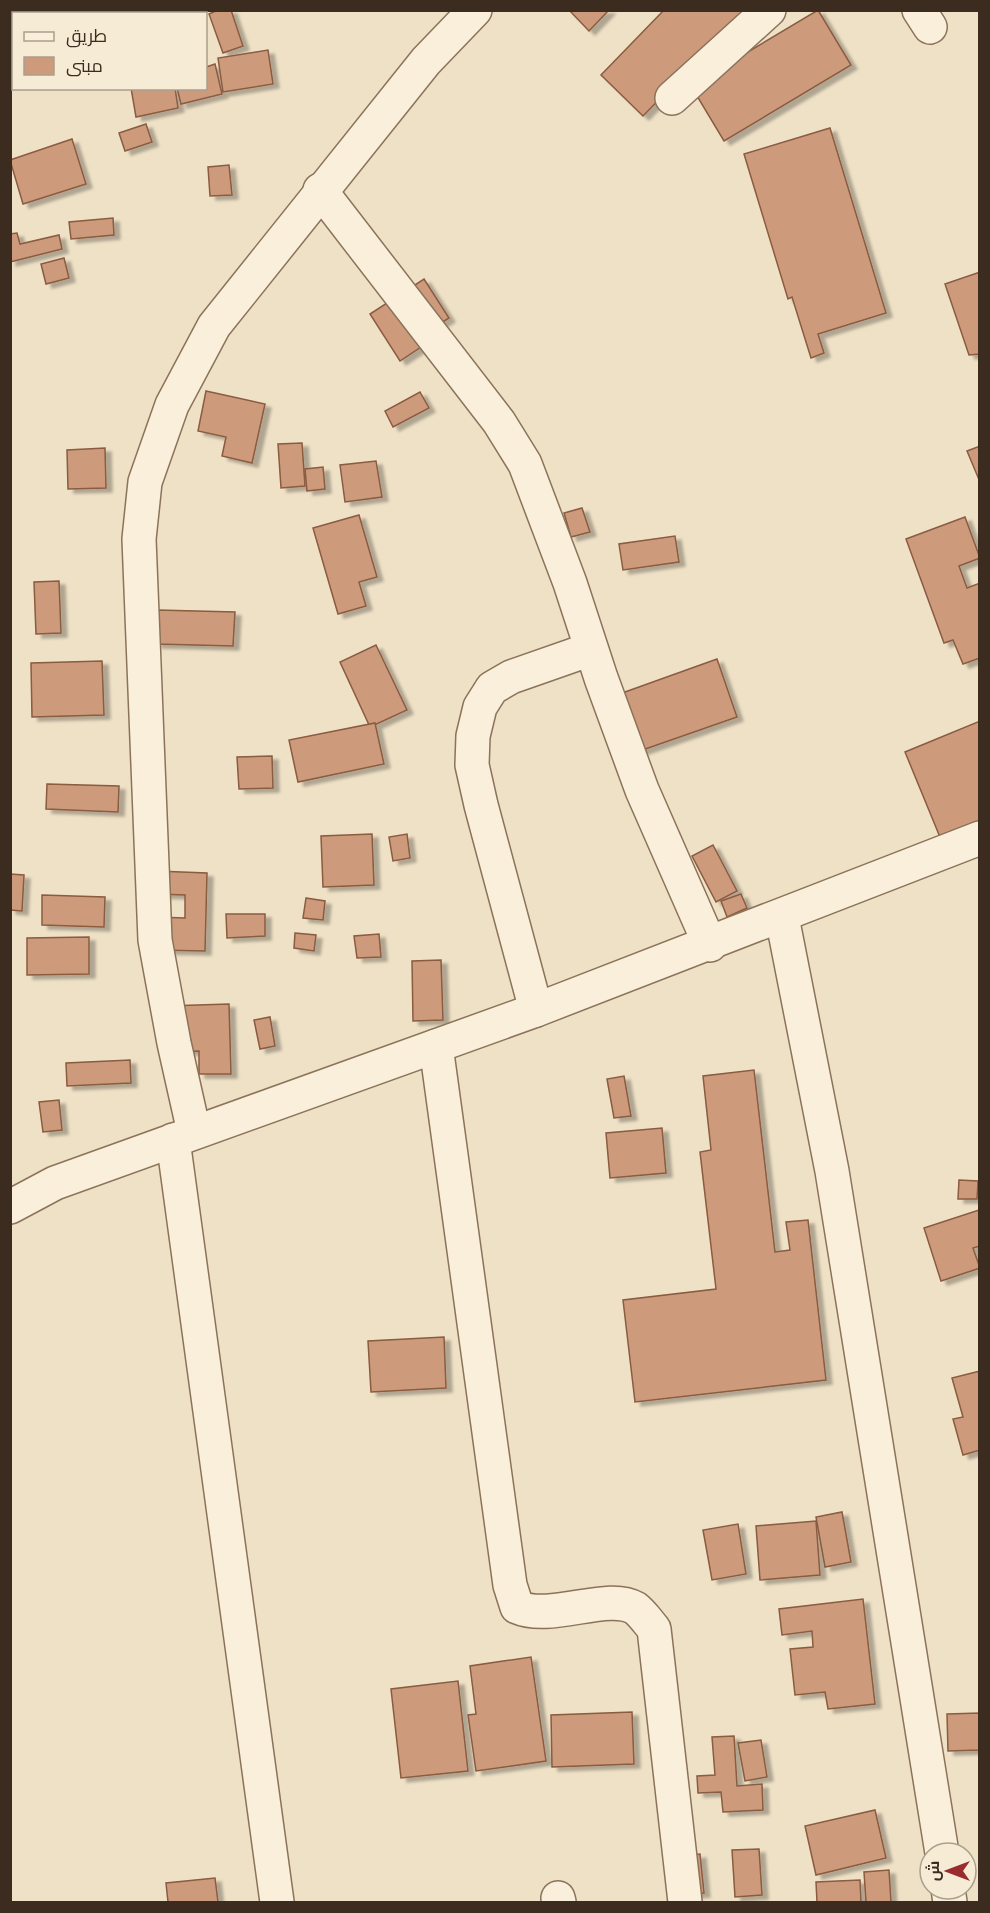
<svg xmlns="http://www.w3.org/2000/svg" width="990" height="1913" viewBox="0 0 990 1913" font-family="Literata,Cairo,serif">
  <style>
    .building { fill: #cd9b7c; stroke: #8a5b41; stroke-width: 1.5; filter: url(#shadow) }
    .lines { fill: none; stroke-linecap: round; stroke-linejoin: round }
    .minor-casing { stroke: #8b735b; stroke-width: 36 }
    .minor { stroke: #f9efda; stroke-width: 33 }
  </style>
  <defs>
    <filter id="shadow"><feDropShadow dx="6" dy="4" stdDeviation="1.5" flood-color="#0004"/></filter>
  </defs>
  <rect width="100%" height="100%" fill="#efe1c6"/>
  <!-- building -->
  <g class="building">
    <polygon points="162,10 192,10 193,14 163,14"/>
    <polygon points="218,10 231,10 243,46 223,53 209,14"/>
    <polygon points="569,10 609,10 589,31"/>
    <polygon points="664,10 746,10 643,116 601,75"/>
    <polygon points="818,10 851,65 724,141 691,86"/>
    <polygon points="268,50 273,84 223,92 218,58"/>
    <polygon points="215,64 222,94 181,104 177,88 206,88 206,67"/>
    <polygon points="131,88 175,88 178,108 136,117"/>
    <polygon points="146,124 152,142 125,151 119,133"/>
    <polygon points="830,128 886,313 818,334 824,353 811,358 792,297 788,299 744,154"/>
    <polygon points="72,139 86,184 23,204 10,160"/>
    <polygon points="229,165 232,195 210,196 208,167"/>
    <polygon points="113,218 114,235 71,239 69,222"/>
    <polygon points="17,233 20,244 59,235 62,249 10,262 10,234"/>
    <polygon points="64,258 69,278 46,284 41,264"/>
    <polygon points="980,272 980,354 969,355 945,284"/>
    <polygon points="424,279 449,318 419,337 424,345 400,361 370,314"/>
    <polygon points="206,391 265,404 252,463 222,456 226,437 198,431"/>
    <polygon points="420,392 429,408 393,427 385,411"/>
    <polygon points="302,443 305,486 281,488 278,444"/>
    <polygon points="980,446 980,482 967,451"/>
    <polygon points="105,448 106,488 68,489 67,450"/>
    <polygon points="376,461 382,497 345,502 340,465"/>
    <polygon points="323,467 325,489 307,491 305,469"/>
    <polygon points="582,508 590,532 571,537 564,513"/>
    <polygon points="359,515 377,577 359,582 366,606 338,614 313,528"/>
    <polygon points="965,517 980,558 959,566 967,588 980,583 980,658 963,664 953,640 944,643 906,539"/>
    <polygon points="675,536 679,562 623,570 619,544"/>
    <polygon points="59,581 61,633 36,634 34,582"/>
    <polygon points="157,610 235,612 233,646 156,644"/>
    <polygon points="376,645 407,710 370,727 340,662"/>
    <polygon points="717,659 737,717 631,754 611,697"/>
    <polygon points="102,661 104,715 32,717 31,663"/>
    <polygon points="980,721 980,826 942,842 905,752"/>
    <polygon points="375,723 384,764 298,782 289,740"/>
    <polygon points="272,756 273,788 239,789 237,757"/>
    <polygon points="47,784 119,786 118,812 46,809"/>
    <polygon points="372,834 374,885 323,887 321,836"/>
    <polygon points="407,834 410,858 393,861 389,837"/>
    <polygon points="713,845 737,891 716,902 692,856"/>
    <polygon points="156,871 207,873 205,951 156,950 157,917 185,918 185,895 155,894"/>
    <polygon points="10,874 24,875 22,911 10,910"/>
    <polygon points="741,894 747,908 727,917 721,901"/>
    <polygon points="42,895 105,897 104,927 42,925"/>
    <polygon points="306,898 325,901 323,920 303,918"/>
    <polygon points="226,914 265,914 265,936 227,938"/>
    <polygon points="295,933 316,935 314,951 294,948"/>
    <polygon points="379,934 381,957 357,958 354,936"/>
    <polygon points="89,937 89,974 27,975 27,938"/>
    <polygon points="441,960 443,1020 413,1021 412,961"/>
    <polygon points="229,1004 231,1074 199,1074 199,1051 167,1052 166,1006"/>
    <polygon points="270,1017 275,1046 260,1049 254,1020"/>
    <polygon points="130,1060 131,1083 67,1086 66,1063"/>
    <polygon points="754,1070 775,1252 790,1250 786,1222 808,1220 826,1380 635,1402 623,1300 716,1289 700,1152 711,1150 703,1076"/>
    <polygon points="624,1076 631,1116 614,1118 607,1079"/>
    <polygon points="59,1100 62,1130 43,1132 39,1102"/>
    <polygon points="662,1128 666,1173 610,1178 606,1133"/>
    <polygon points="959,1180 978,1181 977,1199 958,1199"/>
    <polygon points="979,1210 980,1246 973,1248 980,1268 941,1281 924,1228"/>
    <polygon points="444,1337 446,1388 371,1392 368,1341"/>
    <polygon points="980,1371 980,1450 963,1455 953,1419 963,1417 952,1378"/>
    <polygon points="842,1512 851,1562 825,1567 816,1517"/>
    <polygon points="816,1521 820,1575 760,1580 756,1526"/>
    <polygon points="738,1524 746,1574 712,1580 703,1530"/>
    <polygon points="863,1599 875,1704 828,1709 825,1692 795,1695 790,1649 813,1647 812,1631 782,1635 779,1609"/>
    <polygon points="531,1657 546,1761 476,1771 468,1715 476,1714 470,1666"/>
    <polygon points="458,1681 468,1771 401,1778 391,1689"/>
    <polygon points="632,1712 634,1764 552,1767 551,1715"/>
    <polygon points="980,1713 980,1750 948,1751 947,1714"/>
    <polygon points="734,1736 737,1786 762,1784 763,1810 723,1812 721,1792 698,1793 697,1776 715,1775 712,1737"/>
    <polygon points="761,1740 767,1777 745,1781 738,1743"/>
    <polygon points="875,1810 886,1858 816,1875 805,1826"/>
    <polygon points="759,1849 762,1895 735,1897 732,1850"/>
    <polygon points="700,1854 704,1893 681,1895 676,1857"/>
    <polygon points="889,1870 891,1902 866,1902 864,1872"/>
    <polygon points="215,1878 218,1902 168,1902 166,1883"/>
    <polygon points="860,1880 861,1902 817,1902 816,1882"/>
  </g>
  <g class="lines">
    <!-- minor casing -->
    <g class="minor-casing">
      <g id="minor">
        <polyline points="919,10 930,27"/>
        <polyline points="672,98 769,10"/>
        <polyline points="320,190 499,422 525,464 570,583 601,678 642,790 710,945"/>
        <polyline points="782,917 832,1171 942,1853"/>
        <polyline points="536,1010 481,805 472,765 473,736 480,707 492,688 511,677 591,649"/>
        <path d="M436 1046 510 1585 517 1607C551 1622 608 1592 635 1608 642 1613 648 1622 654 1629L685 1902"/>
        <polyline points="194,1132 174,1043 155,940 139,539 145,482 172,405 214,326 426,61 475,10"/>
        <polyline points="173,1140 277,1902"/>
        <polyline points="10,1207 55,1183 536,1010 980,838"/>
        <polyline points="948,1889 950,1902"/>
        <polyline points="558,1898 559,1902"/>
      </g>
    </g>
    <!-- minor -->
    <use href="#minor" class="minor"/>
  </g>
  <!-- border -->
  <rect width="990" height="1913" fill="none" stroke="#3b2c1f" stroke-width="24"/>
  <!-- legend -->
  <rect x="12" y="12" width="195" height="78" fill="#f6ecd6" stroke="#ab9f8d" stroke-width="1.5"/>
  <rect x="24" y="32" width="30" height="9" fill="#f9efda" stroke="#ab9f8d" stroke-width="1.5"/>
  <text x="66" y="42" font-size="18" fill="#3b2c1f">طريق</text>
  <rect x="24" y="57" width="30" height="18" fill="#cd9b7c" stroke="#ab9f8d" stroke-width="1.5"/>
  <text x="66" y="72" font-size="18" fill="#3b2c1f">مبنى</text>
  <!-- north arrow -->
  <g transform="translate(948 1871) rotate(270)"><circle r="28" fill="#f6ecd6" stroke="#ab9f8d" stroke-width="1.5"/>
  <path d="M0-4.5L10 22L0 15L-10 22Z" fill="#9a2b2f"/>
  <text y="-9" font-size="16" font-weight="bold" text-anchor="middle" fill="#3b2c1f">ش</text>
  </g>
</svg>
